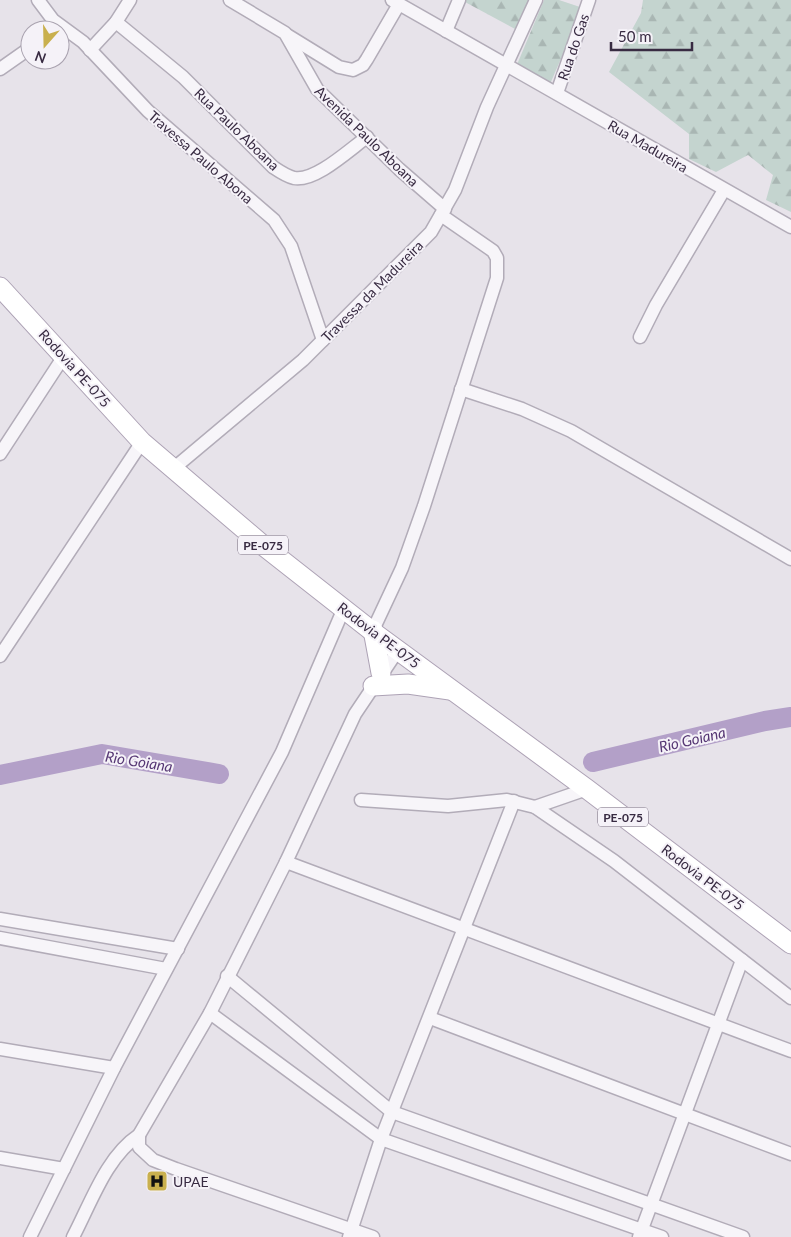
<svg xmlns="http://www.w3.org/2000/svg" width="791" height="1237" viewBox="0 0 791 1237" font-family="Lato,sans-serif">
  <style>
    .forest { fill: url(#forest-firs) }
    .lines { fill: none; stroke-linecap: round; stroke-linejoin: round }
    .river { stroke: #b3a0c8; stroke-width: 20 }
    .street-casing { stroke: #b2acb8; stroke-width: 15 }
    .primary-casing { stroke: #ada2b5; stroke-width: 21 }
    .street { stroke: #f7f5f9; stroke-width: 12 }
    .primary { stroke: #fff; stroke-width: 19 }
    .labels { text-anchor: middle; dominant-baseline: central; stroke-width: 4; stroke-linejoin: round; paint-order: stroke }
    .shield { fill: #f5f2f8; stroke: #716779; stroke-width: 1 }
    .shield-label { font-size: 12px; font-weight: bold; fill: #382b42 }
    .street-label { font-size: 14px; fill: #382b42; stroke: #f5f2f8 }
    .poi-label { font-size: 14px; fill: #382b42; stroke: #f5f2f8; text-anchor: start }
    .water-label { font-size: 15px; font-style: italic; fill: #563774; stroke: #f5f2f8 }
  </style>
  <defs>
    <pattern id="forest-firs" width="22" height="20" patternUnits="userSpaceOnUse" patternTransform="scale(1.25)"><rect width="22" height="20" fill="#c4d4cf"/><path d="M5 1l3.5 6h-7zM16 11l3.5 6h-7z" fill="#a9b6b3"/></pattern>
  </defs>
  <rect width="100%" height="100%" fill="#e7e3ea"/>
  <!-- forest -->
  <g class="forest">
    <polygon points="466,0 531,0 517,30 465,2"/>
    <polygon points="544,0 559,0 583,8 550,84 516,67"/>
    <polygon points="643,0 791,0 791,212 766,200 773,175 748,155 716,172 689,159 689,134 609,72 641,13"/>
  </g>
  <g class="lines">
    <!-- river -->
    <g class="river">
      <polyline points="593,762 765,721 791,717"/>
      <polyline points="0,775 102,754 219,774"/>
    </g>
    <!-- street casing -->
    <g class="street-casing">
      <g id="street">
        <polyline points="38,0 53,20 83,42 148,111 274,220 291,246 323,340"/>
        <polyline points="230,0 285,33 317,89 399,169 445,209"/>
        <polyline points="392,0 791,227"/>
        <path d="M116 22 183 77 273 167C279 171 286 176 294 178 315 182 349 150 367 137"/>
        <polyline points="446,31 459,0"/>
        <polyline points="287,35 339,67 353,70 363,65 367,59 399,4"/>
        <polyline points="90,50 116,22 130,0"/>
        <polyline points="0,69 30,48"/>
        <polyline points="557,93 589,0"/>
        <polyline points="640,337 656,305 724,190"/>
        <polyline points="461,389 522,409 571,431 791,559"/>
        <polyline points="0,454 64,356"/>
        <polyline points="173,469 303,360 431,232 455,190 487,107 536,0"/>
        <polyline points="373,630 402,568 424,506 497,278 497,258 493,251 441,215"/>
        <polyline points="0,656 142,442"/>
        <polyline points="361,800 448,806 507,800 535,807 614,861 791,998"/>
        <polyline points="535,807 587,789"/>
        <polyline points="286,862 791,1051"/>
        <polyline points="0,919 178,949"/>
        <polyline points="0,938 166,969"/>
        <polyline points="227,976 392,1112 743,1237"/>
        <polyline points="210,1013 381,1139 662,1237"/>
        <polyline points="430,1018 791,1154"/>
        <polyline points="0,1049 114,1068"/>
        <polyline points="139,1135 139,1147 153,1160 176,1169 373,1237"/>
        <polyline points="0,1158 64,1169"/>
        <polyline points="30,1237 114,1068 282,752 344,608"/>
        <path d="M73 1237C91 1203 106 1157 139 1135L210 1013 286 862 355 714 398 650"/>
        <polyline points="349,1237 381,1139 514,801"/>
        <polyline points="639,1237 742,960"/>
      </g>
    </g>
    <!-- primary casing -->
    <g class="primary-casing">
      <g id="primary">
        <polyline points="0,287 142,442 265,547 377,635 587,789 791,944"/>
        <polyline points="373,630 381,673"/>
        <polyline points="373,686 408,684 450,690"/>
      </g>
    </g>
    <!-- street -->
    <use href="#street" class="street"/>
    <!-- primary -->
    <use href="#primary" class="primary"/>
  </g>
  <!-- icons -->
  <defs>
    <g id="hospital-square" transform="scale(1.125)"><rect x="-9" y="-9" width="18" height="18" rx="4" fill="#c9b04e" stroke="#f5f2f8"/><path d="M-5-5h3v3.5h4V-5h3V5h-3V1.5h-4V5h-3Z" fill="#111"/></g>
  </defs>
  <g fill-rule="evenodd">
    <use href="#hospital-square" x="157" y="1181"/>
  </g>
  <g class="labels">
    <!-- shield labels -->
    <g class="shield">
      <rect x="238" y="535.5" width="50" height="19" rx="4"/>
      <rect x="598" y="807.5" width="50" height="19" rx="4"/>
    </g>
    <g class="shield-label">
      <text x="263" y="545">PE-075</text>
      <text x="623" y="817">PE-075</text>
    </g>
    <!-- street labels -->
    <g class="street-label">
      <text transform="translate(573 47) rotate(-71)">Rua do Gas</text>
      <text transform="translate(237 129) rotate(44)">Rua Paulo Aboana</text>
      <text transform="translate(367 136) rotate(44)">Avenida Paulo Aboana</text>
      <text transform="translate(648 146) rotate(30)">Rua Madureira</text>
      <text transform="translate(201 157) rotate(41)">Travessa Paulo Abona</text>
      <text transform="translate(372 291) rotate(-45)">Travessa da Madureira</text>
      <text transform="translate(75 368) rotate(48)">Rodovia PE-075</text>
      <text transform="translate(379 635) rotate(37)">Rodovia PE-075</text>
      <text transform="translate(703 877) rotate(37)">Rodovia PE-075</text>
    </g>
    <!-- poi labels -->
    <g class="poi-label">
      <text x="173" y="1181">UPAE</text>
    </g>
    <!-- water labels -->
    <g class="water-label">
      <text transform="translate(692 739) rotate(-13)">Rio Goiana</text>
      <text transform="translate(139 761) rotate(9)">Rio Goiana</text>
    </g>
  </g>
  <!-- north arrow -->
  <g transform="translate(45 45) rotate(200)"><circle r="24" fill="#f5f2f8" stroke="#a9a2af"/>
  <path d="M0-4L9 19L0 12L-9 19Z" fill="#c9b04e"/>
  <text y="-8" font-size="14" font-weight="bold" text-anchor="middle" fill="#382b42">N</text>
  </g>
  <!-- scale -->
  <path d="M611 42v8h81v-8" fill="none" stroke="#382b42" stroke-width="2.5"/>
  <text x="618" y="42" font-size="15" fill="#382b42" stroke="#f5f2f8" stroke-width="4" paint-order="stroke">50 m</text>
</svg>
